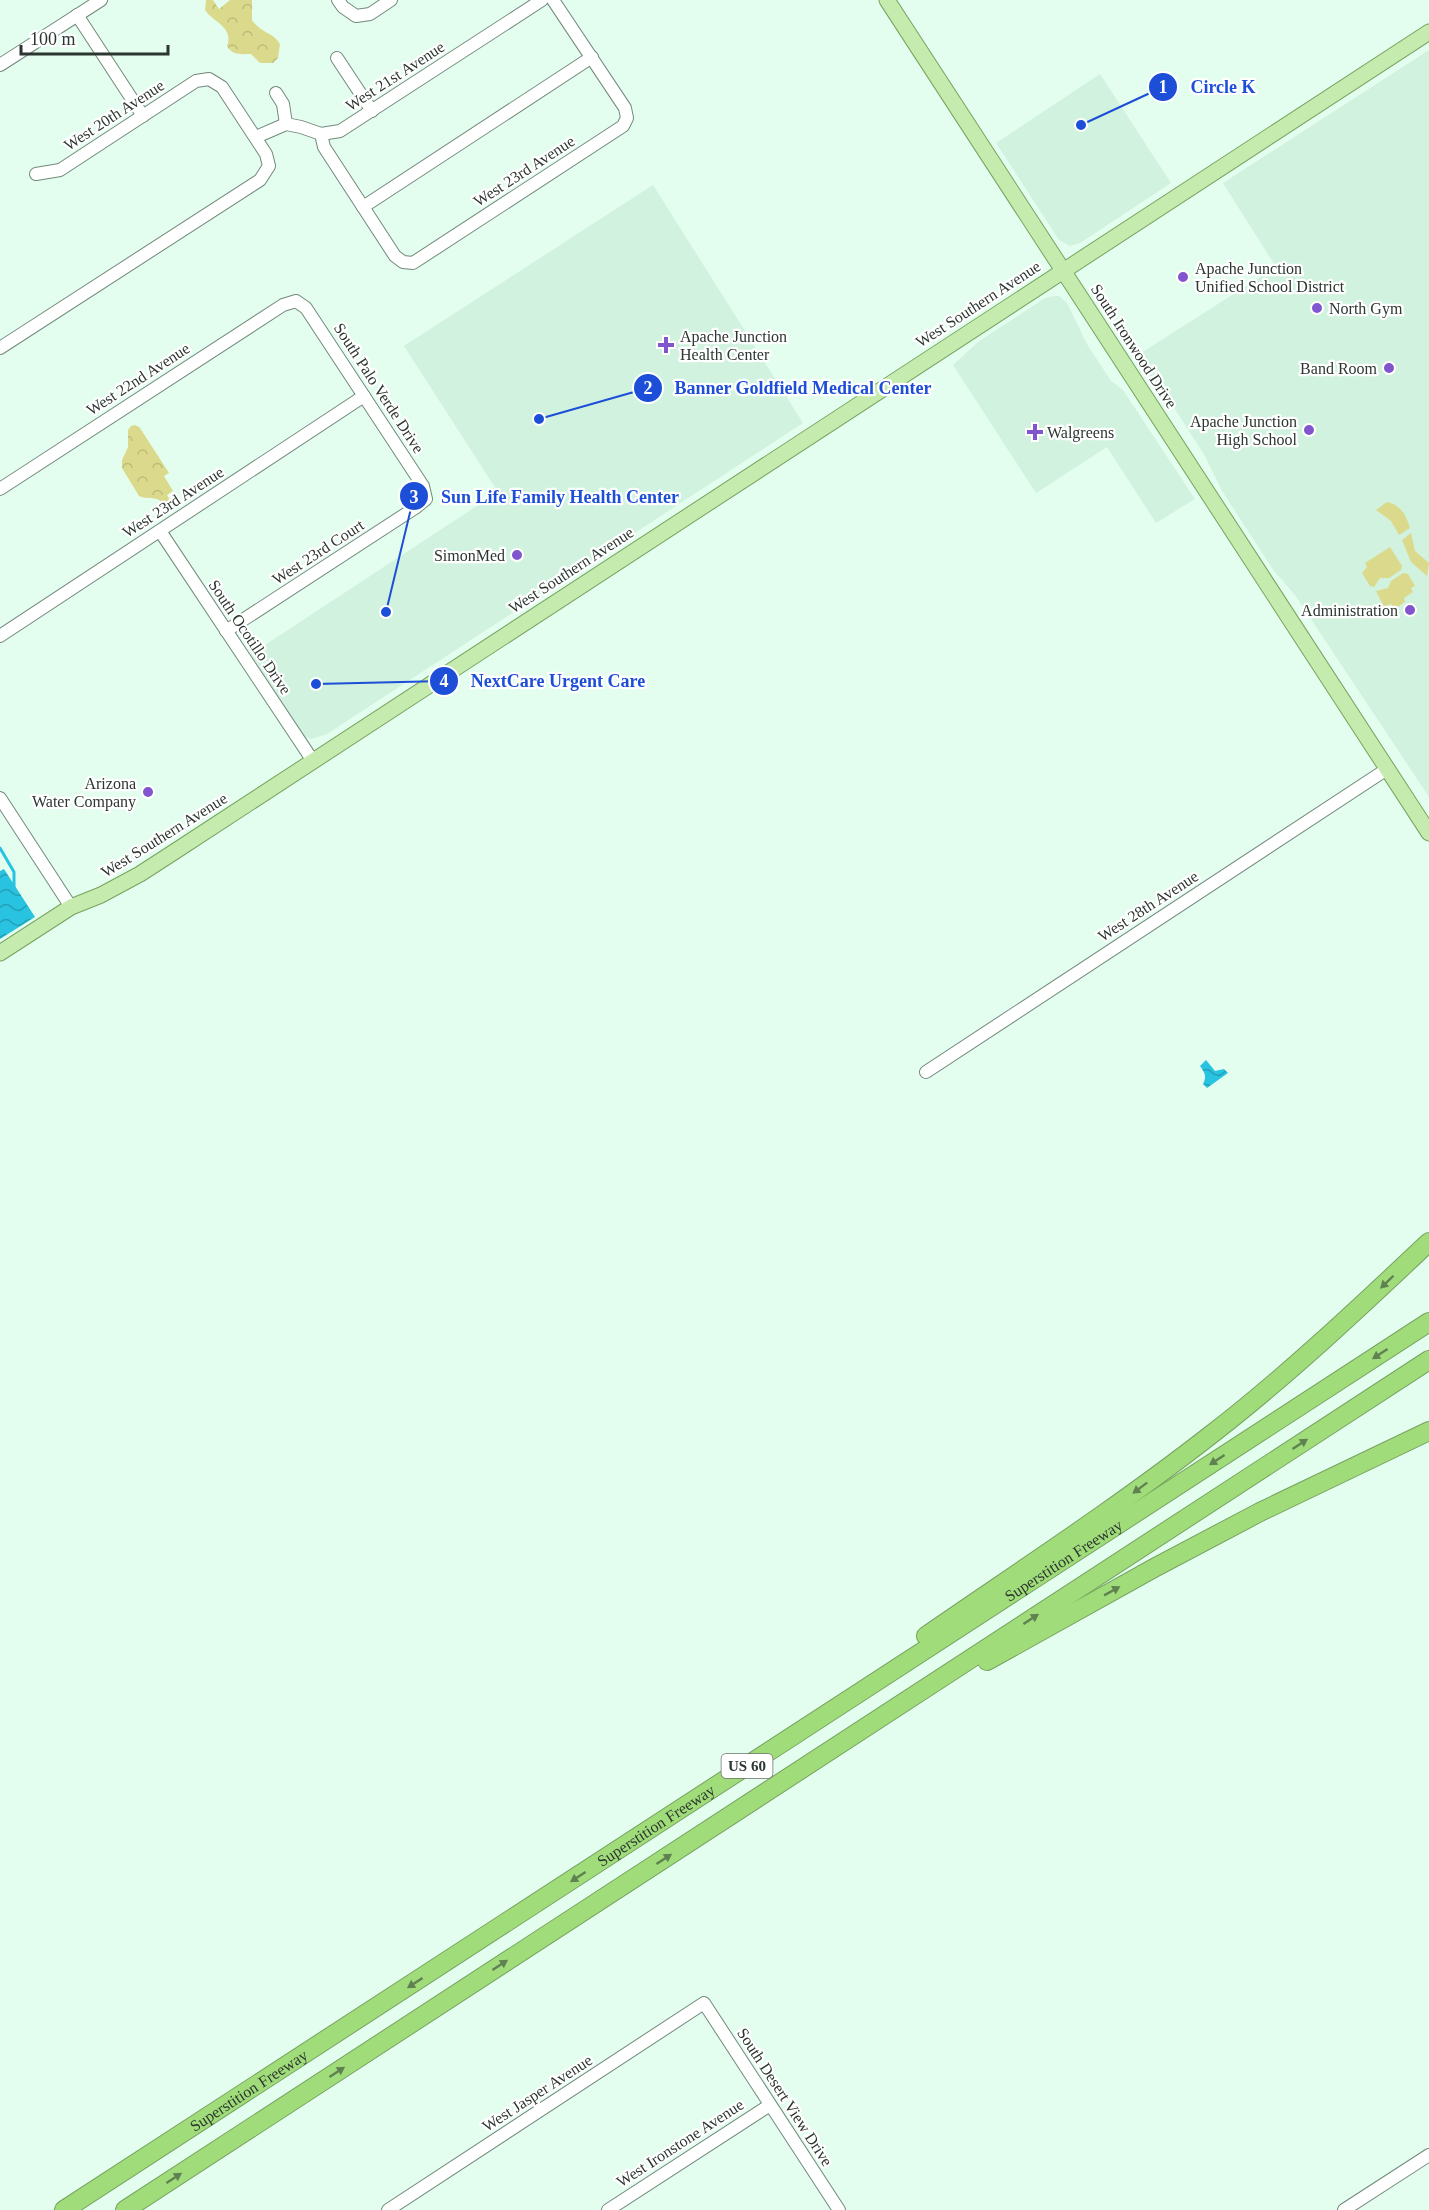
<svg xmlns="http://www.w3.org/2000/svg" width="1429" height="2210" viewBox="0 0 1429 2210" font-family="'Times New Roman',serif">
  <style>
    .built { fill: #d1f2df }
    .green { fill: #dbda8c }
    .park { fill: url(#park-crowns) }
    .water { fill: url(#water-waves) }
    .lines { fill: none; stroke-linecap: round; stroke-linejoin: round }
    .stream { stroke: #29c3e2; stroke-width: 3 }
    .minor-casing { stroke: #72897c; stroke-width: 14 }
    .major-casing { stroke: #77a360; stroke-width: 17 }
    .highway-casing { stroke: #77a360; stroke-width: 20 }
    .minor { stroke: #fff; stroke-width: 12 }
    .major { stroke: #c6ebaf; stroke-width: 15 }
    .highway { stroke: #a0dd7a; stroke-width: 18 }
    .oneway { fill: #608151 }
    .poi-dot { fill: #8155ce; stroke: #fff; stroke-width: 2 }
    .labels { text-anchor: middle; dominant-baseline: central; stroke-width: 4.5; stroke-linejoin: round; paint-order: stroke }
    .shield { fill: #fff; stroke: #6b726e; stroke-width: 1.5 }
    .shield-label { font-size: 15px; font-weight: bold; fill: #2c3630 }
    .street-label { font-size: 16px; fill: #2c3630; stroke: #fff }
    .poi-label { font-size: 16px; fill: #2c3630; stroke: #fff; text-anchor: end }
    .leader { fill: none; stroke: #1d4ed8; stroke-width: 2 }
    .callout-dot { fill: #1d4ed8; stroke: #fff; stroke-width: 2 }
    .mark-label { font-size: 18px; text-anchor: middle; font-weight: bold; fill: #fff }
    .callout-label { font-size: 18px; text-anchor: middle; font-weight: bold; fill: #1d4ed8; stroke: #fff; stroke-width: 4.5; stroke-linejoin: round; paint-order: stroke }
  </style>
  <defs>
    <pattern id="park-crowns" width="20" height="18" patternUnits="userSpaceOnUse" patternTransform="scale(1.5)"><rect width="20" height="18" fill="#dbda8c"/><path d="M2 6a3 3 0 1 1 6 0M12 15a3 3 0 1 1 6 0" fill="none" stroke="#bcbc79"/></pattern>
    <pattern id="water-waves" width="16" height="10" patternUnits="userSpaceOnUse" patternTransform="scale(1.5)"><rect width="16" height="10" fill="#29c3e2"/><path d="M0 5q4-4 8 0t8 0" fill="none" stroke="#239fb8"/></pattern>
  </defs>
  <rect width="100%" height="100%" fill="#e3fdef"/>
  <!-- built -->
  <g class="built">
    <polygon points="1429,50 1429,797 1295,595 1274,571 1222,491 1205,456 1171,403 1155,387 1135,357 1276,267 1223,183"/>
    <polygon points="1100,74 1171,183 1080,243 1070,246 1059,240 996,143"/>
    <polygon points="653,185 803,423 327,734 311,739 305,737 300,733 250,655 498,492 404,346"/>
    <polygon points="1054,296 1059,296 1067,303 1088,346 1111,381 1123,390 1195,499 1156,523 1107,447 1036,493 953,365 978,342 1045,298"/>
  </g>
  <!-- green -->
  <g class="green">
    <path d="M1387 502C1401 505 1406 515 1410 528L1399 535 1391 521 1376 510Z"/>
    <polygon points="1411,533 1415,551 1429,563 1427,576 1411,562 1402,540"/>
    <polygon points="1390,547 1402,566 1401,570 1389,578 1380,578 1374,587 1370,586 1362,573 1367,567 1365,563"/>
    <polygon points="1403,573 1408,574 1415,586 1411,588 1413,592 1404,598 1405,602 1394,609 1391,604 1384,607 1376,591 1388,588 1391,581"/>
  </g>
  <!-- park -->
  <g class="park">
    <path d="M206 0H213L219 9 230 0H252V20C260 33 273 32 280 44L278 58 273 63H260L251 54C241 54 233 56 227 46 234 27 214 23 205 10Z"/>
    <path d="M135 425 140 428 169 473 164 476 173 491 167 495 171 502 164 505C157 494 149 501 139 496L122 468V460L128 447V430L131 426Z"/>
  </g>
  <!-- water -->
  <g class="water">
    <polygon points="4,869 35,917 0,939 0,871"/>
    <path d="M1206 1060 1215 1071 1224 1069 1228 1073 1207 1088 1203 1084C1207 1076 1205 1073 1200 1066Z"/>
  </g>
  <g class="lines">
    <!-- stream -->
    <polyline class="stream" points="0,848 14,872 14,887"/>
    <!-- minor casing -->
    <g class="minor-casing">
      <g id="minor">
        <polyline points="338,0 343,7 356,16 370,14 391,0"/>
        <polyline points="77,15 143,116"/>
        <polyline points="337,58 372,111"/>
        <polyline points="0,65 101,0"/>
        <polyline points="276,93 283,104 286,124"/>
        <polyline points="321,134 324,147 395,256 403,262 413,263 623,126 627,118 625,108 553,0"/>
        <polyline points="256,137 286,124 301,127 321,134 340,131 542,0"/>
        <polyline points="363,207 592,57"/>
        <polyline points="0,348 260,180 269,166 266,154 222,87 209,79 196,81 60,170 36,174"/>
        <polyline points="0,489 283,305 296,301 306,308 423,486 426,499 415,508 226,631"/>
        <polyline points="160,531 313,761"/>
        <polyline points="0,636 364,396"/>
        <polyline points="0,798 71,907"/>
        <polyline points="926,1072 1387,769"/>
        <polyline points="388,2210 704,2003 839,2210"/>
        <polyline points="608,2210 770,2105"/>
        <polyline points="1344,2210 1429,2155"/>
      </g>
    </g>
    <!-- major casing -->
    <g class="major-casing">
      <g id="major">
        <polyline points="887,0 1429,833"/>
        <polyline points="0,953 71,907 101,895 140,874 174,852 1429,32"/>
      </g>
    </g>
    <!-- highway casing -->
    <g class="highway-casing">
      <g id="highway">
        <path d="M926 1636C1020 1571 1117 1508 1208 1437 1286 1377 1358 1309 1429 1242"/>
        <polyline points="987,1661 1154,1568 1260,1512 1429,1431"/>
        <path id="s1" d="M64 2210 1429 1322"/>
        <polyline points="125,2210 1429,1360"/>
      </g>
    </g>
    <!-- minor -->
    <use href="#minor" class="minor"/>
    <!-- major -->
    <use href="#major" class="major"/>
    <!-- highway -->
    <use href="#highway" class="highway"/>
  </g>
  <!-- one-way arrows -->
  <defs><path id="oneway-solid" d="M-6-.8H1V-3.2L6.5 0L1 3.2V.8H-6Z" transform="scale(1.5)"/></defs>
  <g class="oneway">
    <use href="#oneway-solid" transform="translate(1387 1282) rotate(136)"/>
    <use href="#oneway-solid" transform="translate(1380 1354) rotate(147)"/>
    <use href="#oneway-solid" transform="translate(1300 1444) rotate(-33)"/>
    <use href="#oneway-solid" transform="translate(1217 1460) rotate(147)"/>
    <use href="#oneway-solid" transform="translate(1140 1488) rotate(143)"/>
    <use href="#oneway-solid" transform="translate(1112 1591) rotate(-29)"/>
    <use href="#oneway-solid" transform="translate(1031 1619) rotate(-33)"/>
    <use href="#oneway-solid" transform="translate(664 1859) rotate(-33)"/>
    <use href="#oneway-solid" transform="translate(578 1877) rotate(147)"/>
    <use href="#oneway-solid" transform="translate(500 1965) rotate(-33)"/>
    <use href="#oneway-solid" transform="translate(415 1983) rotate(147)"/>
    <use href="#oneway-solid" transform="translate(337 2072) rotate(-33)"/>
    <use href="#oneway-solid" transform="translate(174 2178) rotate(-33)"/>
  </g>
  <!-- markers -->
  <g class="poi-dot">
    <circle cx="1183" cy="277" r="6"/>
    <circle cx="1317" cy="308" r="6"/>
    <path d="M663 336h6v6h6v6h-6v6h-6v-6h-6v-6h6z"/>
    <circle cx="1389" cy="368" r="6"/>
    <circle cx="1309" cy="430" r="6"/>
    <path d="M1032 423h6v6h6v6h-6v6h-6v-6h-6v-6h6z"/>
    <circle cx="517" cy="555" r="6"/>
    <circle cx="1410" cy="610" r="6"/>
    <circle cx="148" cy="792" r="6"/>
  </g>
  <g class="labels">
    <!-- shield labels -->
    <rect class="shield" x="721.5" y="1754" width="51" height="24" rx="4.5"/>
    <g class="shield-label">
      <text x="747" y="1766">US 60</text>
    </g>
    <!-- street labels -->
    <g class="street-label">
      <text transform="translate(395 76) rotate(-33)">West 21st Avenue</text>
      <text transform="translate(114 115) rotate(-33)">West 20th Avenue</text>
      <text transform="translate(524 171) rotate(-33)">West 23rd Avenue</text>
      <text transform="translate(978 304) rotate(-33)">West Southern Avenue</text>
      <text transform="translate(1134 346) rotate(57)">South Ironwood Drive</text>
      <text transform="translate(138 379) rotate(-33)">West 22nd Avenue</text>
      <text transform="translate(379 388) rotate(57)">South Palo Verde Drive</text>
      <text transform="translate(173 502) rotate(-33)">West 23rd Avenue</text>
      <text transform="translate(318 552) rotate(-33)">West 23rd Court</text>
      <text transform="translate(571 570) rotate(-33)">West Southern Avenue</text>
      <text transform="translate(250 637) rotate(56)">South Ocotillo Drive</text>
      <text transform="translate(164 835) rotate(-32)">West Southern Avenue</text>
      <text transform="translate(1148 906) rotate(-33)">West 28th Avenue</text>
      <text stroke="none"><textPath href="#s1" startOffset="1192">Superstition Freeway</textPath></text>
      <text stroke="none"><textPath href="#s1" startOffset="706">Superstition Freeway</textPath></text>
      <text stroke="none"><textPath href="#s1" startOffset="220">Superstition Freeway</textPath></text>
      <text transform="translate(537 2093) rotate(-33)">West Jasper Avenue</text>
      <text transform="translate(785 2097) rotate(57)">South Desert View Drive</text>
      <text transform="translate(680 2143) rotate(-33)">West Ironstone Avenue</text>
    </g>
    <!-- poi labels -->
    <g class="poi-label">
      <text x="1195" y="268" text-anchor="start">Apache Junction<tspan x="1195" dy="18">Unified School District</tspan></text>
      <text x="1329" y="308" text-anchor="start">North Gym</text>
      <text x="680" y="336" text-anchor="start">Apache Junction<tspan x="680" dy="18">Health Center</tspan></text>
      <text x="1377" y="368">Band Room</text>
      <text x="1297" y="421">Apache Junction<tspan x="1297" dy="18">High School</tspan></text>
      <text x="1047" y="432" text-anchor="start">Walgreens</text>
      <text x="505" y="555">SimonMed</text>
      <text x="1398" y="610">Administration</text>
      <text x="136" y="783">Arizona<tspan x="136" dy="18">Water Company</tspan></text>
    </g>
  </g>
  <!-- callouts -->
  <path class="leader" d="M1081 125L1163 87M539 419L648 388M386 612L414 496M316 684L444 681"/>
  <g class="callout-dot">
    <circle cx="1081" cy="125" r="6"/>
    <circle cx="539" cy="419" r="6"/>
    <circle cx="386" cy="612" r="6"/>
    <circle cx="316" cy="684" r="6"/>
    <circle cx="1163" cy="87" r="15"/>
    <circle cx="648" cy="388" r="15"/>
    <circle cx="414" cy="496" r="15"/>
    <circle cx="444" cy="681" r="15"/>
  </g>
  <g class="mark-label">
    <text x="1163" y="93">1</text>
    <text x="648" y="394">2</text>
    <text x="414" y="503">3</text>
    <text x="444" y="687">4</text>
  </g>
  <g class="callout-label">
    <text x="1223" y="93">Circle K</text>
    <text x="803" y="394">Banner Goldfield Medical Center</text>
    <text x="560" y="503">Sun Life Family Health Center</text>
    <text x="558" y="687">NextCare Urgent Care</text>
  </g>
  <!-- scale -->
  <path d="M21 45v9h147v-9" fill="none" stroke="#2c3630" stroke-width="3"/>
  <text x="30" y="45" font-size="18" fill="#2c3630" stroke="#ffffff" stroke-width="4.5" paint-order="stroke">100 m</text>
</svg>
